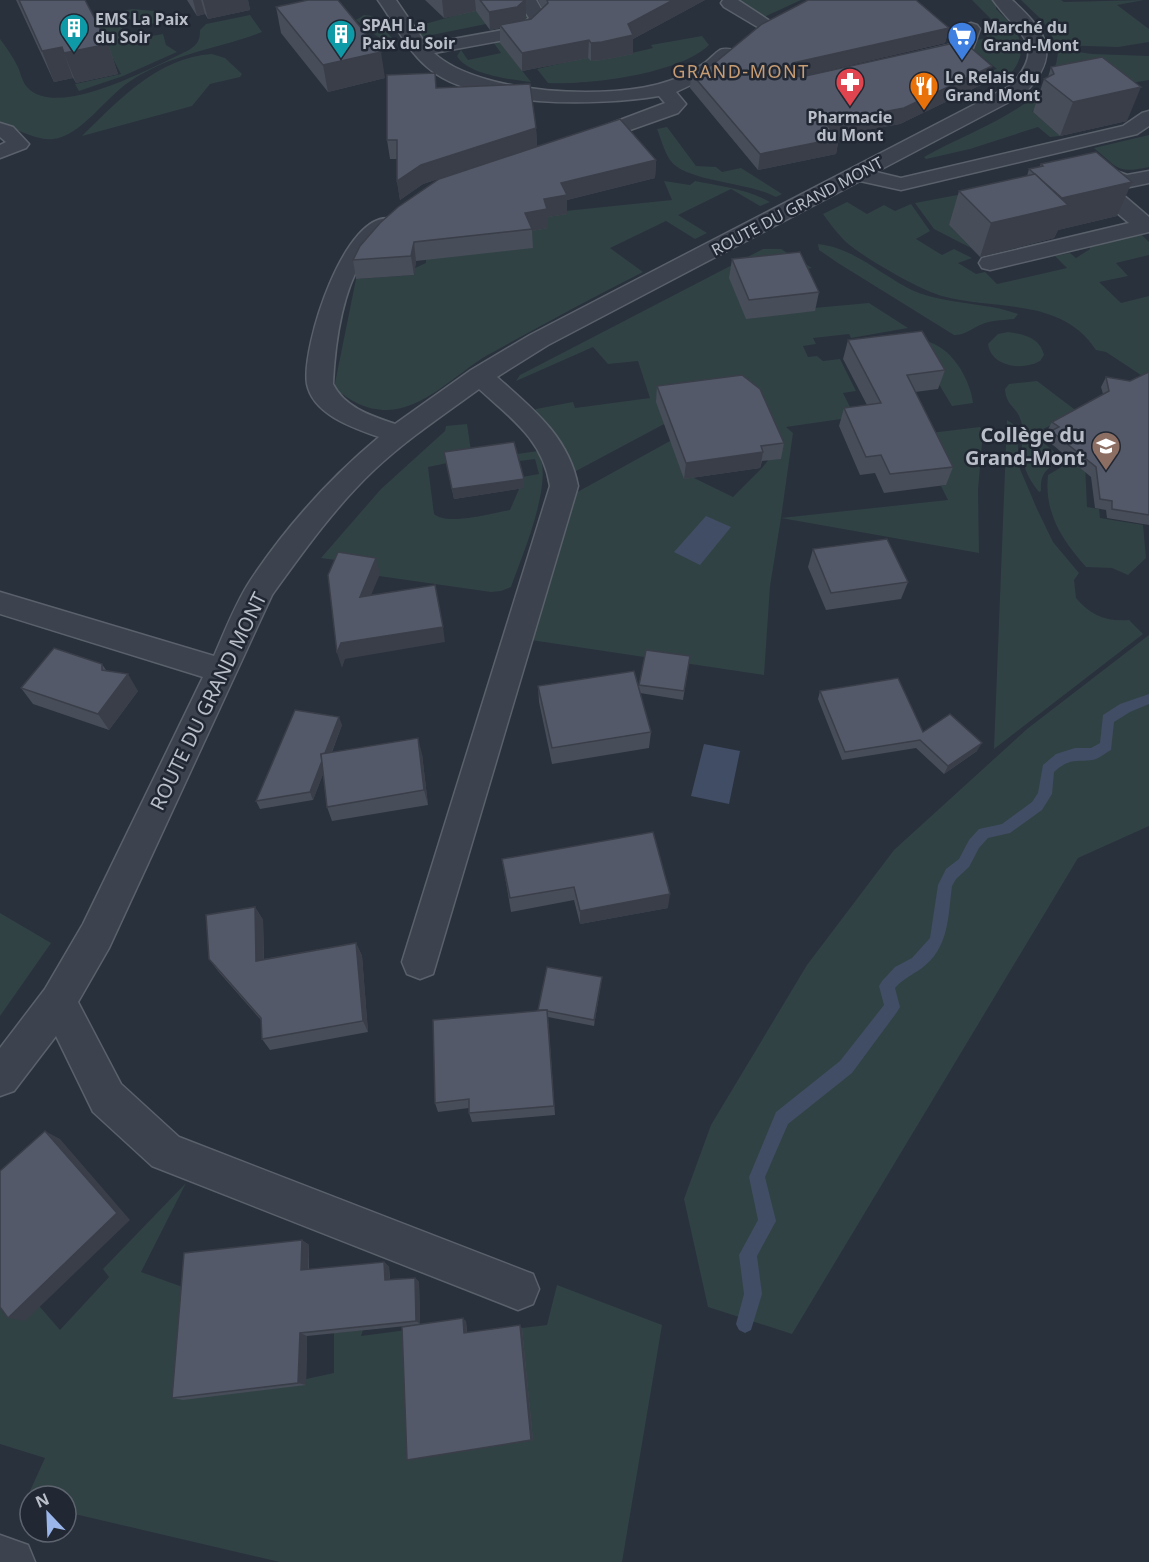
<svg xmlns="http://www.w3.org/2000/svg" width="1149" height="1562" viewBox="0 0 1149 1562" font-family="'Noto Sans',sans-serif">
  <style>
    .green { fill: #314244 }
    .water { fill: #414d64 }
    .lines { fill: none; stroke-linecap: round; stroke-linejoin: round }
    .stream { fill: #414d64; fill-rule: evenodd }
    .minor-casing { stroke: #5a616b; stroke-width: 3 }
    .minor { fill: #3d434e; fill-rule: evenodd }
    .wall { fill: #474d59 }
    .shaded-wall { fill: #3a3e49 }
    .building { fill: #535968; stroke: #3a3e49; stroke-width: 1.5 }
    .labels { text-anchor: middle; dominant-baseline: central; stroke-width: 5; stroke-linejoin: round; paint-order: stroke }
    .far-poi-label { font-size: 16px; font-weight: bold; fill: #b9bec8; stroke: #212833; text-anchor: start }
    .far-street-label { font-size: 16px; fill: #b9bec8; stroke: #212833 }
    .far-quarter-label { font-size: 18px; letter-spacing: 1.5px; fill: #c89d74; stroke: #212833 }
    .poi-label { font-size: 20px; font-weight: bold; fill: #b9bec8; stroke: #212833; text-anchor: end }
    .street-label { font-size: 20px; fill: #b9bec8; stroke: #212833 }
  </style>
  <rect width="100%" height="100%" fill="#29313d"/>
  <!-- green -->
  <g class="green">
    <polygon points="510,0 530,14 529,21 496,22 422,37 418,30 425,24"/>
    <polygon points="739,0 801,0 764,17"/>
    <path d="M972 0H992L996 4V9C1024 34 1032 56 1002 82L990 77 986 72 997 69 974 50 975 40 988 38 984 33 1002 30Z"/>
    <polygon points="1021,0 1061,0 1064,2 1144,0 1117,5 1149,29 1149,42 1118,47 1057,45 1043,21"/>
    <path d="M132 9 154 11 165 20C153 27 135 23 123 16L122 11Z"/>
    <path d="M250 15 262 32C216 50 171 53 129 82 106 97 80 137 53 139 36 141 15 128 0 123V39C7 48 13 57 18 67 21 74 22 82 28 88 59 120 156 65 189 50 198 44 200 40 200 30L206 24Z"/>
    <polygon points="364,15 373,16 392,38 382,40 356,20"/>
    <polygon points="102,23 121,27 130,40 163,34 166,45 177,52 123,76 79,91 75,84 121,74 97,29 98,25"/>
    <path d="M702 36 709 45C679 74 590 85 548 83L537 69 588 57 602 60 653 48 651 45Z"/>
    <path d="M519 37 503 46 531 82C512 80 466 74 457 56L461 50 468 60 501 53 493 42Z"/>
    <path d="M1058 49 1092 54 1149 56V80L1101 88 1032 111 1060 136 1050 137 1038 127 970 149 926 159 924 157C961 136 1005 121 1037 94 1050 84 1058 65 1058 49Z"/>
    <path d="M212 54 225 58 242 74 240 77 210 84 192 106 82 136C118 101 158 57 212 54Z"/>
    <path d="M667 127 696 166 716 167 722 172 741 168 782 194 776 197C749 182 685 182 670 160 664 151 661 139 657 129Z"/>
    <path d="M1149 135V167C1117 174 1118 168 1094 148Z"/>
    <polygon points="1068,174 949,225 971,248 934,229 915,203"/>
    <path d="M664 181 690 185 695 181C720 186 747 189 770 202L760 206 731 189 678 215 707 233 695 239 666 221 610 248 643 272C590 299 538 327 486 356 456 374 424 409 387 410 365 410 351 401 334 388L356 279 414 275 415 268 426 263V250L526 232 545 218 565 211 672 200Z"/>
    <path d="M847 202 867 214 884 205 895 211 911 204 930 231 916 239 942 255 954 249 972 258 958 263 976 274 985 272 997 284 1067 268 1055 256 1070 253 1076 258 1090 249 1089 244 1139 232 1149 242V255L1116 263 1128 276 1099 282 1121 303 1149 296V375L1144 377 1106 352 1096 350C1061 296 994 311 942 296 920 290 858 255 843 239 835 231 829 222 823 214Z"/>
    <path d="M818 244C855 248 882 276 914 291 948 305 986 302 1018 314L1014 319C1004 320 995 320 985 323 973 327 967 335 954 335L838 263 819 250Z"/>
    <polygon points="763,249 781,249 812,268 796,271 814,308 869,303 908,328 851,338 849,334 813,338 816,344 803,346 808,357 817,356 823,361 840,359 856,391 843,393 855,417 786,427 793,433 781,518 948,500 941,486 946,485 922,434 980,427 983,432 978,490 979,553 781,518 770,586 764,675 531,640 572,495 670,441 694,478 733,497 762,468 784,440 749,423 711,399 576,471 571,469 565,447 534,412 536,409 573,402 575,408 650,398 638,361 608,364 593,347 516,381 520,375"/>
    <path d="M1008 332C1024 334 1040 338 1044 355L1040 361C1023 371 991 367 988 344L998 334Z"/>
    <path d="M924 341C951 345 970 379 973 403L952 406 918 349Z"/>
    <path d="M1037 381 1078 412 1043 429 1048 434 1039 439 1064 460C1048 467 1040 472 1041 491L1039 492C1025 475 1021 461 1022 440 1022 433 1023 427 1021 421 1017 406 1006 407 1005 389L1009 384Z"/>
    <path d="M1007 420 1016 426 1020 469 1037 509 1053 542 1079 573 1074 580 1076 598C1090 615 1106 622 1129 620L1143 634 994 749Z"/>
    <path d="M467 424 472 458 428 467 434 514C447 526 493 513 510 510L519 489 524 488 522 477 539 474 535 459 520 461 517 454 538 451C555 480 522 556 511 587L501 591 491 592 379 576 350 562 321 558 381 489 445 431 446 426Z"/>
    <path d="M1077 458 1085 464 1087 507 1099 509 1100 518 1143 525 1146 558 1128 575 1112 568 1086 567C1062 540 1044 513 1048 475Z"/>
    <polygon points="1149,635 1149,826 1078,858 792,1334 708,1307 684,1199 711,1125 807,965 894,850 1027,729"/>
    <polygon points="0,913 51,943 0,1016"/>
    <polygon points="186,1183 141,1272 191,1290 306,1385 306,1379 334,1373 334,1333 363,1330 361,1336 407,1330 412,1459 522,1328 547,1325 557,1285 662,1325 622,1562 280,1562 66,1512 66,1496 30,1496 30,1503 25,1502 45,1458 0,1444 0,1289 40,1307 60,1330 109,1277 103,1269"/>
  </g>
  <!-- water -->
  <g class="water">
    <polygon points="706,516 731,527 700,565 674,552"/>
    <polygon points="704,744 740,751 729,804 691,796"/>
  </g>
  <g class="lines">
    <!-- stream -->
    <path class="stream" d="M1149 694V704L1130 712 1114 722 1111 750C1105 753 1099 759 1092 760 1074 762 1070 758 1054 772L1052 794 1042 810 1010 833 988 838 979 848 969 867 956 879 952 886C948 917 949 948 922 968 911 976 904 978 895 988L900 1007 897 1012 852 1073 788 1124 765 1177 776 1221 757 1256 762 1294 751 1330 745 1333 739 1330 736 1324 744 1294 739 1255 758 1220 749 1177 776 1112 840 1061 884 1005 879 986 882 981 895 967 912 958 930 938 938 885 946 869 959 859 969 840 979 829 1002 824 1032 802 1038 793 1043 765 1056 754 1075 748H1091L1100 743 1103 715 1120 704Z"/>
    <!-- minor casing -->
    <g class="minor-casing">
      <g id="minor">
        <path d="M378 0H396L426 44 519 27 529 18 518 0H536L547 19 531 35 434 53C479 95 613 101 669 81 683 77 695 70 706 62 711 58 715 53 720 50 725 48 729 49 734 50L736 54 712 75 676 92 686 104 678 113 582 147 575 145 572 141 575 137 665 103 659 96C600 106 474 109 427 67 406 49 394 22 378 0Z"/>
        <polygon points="723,0 738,0 776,25 773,29 761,29 724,7 721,3"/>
        <path d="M993 0H1012C1049 34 1061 55 1024 94L876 172 901 178 1123 126 1142 113 1149 111V126L1137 134 901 190 860 181 548 345 497 377C532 408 569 437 578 486L433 974 420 979 407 974 402 962 550 486C543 440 512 419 479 389 443 415 406 440 374 470 335 507 303 552 272 595L109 948 78 1002 121 1084 179 1137 533 1274 539 1289 533 1304 518 1310 152 1166 93 1112 56 1036 14 1091 0 1096V1048L45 989 83 924 203 677 0 614V592L214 656C225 631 235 604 250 581 285 528 330 478 379 437 354 428 313 415 307 384 301 348 345 208 392 219L395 224C385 238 370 247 361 262 341 297 335 345 333 384 345 408 372 416 395 424L471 370 530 335 1010 86C1050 44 1016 33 993 0Z"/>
        <polygon points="971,23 977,25 980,29 972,51 926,62 919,60 917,56 919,52 957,43 965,25"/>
        <polygon points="0,123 13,127 29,144 26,148 0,158 0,145 6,142 0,137"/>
        <polygon points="1089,161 1127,175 1149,171 1149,183 1125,188 1108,182 1149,217 1149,232 990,270 982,268 979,263 982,258 1129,223 1085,186 1078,167 1082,163"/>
        <polygon points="0,1535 28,1545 35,1562 0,1562"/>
      </g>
    </g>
    <!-- minor -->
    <use href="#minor" class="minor"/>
  </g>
  <!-- wall -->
  <g class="wall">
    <polygon points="16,0 85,0 108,44 118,74 76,83 73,78 54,82"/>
    <polygon points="187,0 248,0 250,10 208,19 205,14 197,16"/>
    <polygon points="425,0 526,0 526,18 523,20 531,19 542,8 538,0 705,0 633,39 633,54 602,60 591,61 588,58 522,71 500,43 500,28 490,30 476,11 444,18"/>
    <polygon points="276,7 385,78 328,92 281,33"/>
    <polygon points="949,28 945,43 799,77 987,82 900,124 845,134 844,136 839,137 836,154 758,170 690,88 691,73"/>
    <polygon points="1051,67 1127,121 1060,136 1033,112 1044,79 1048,77"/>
    <polygon points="436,88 536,128 537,146 423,184 400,200 397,181 397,159 390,159 387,140"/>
    <polygon points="656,160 655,178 567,200 567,214 548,217 548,228 532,231 533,248 416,261 414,275 356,279 353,260"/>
    <polygon points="1041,164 1117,216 1058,230 1054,238 980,257 949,225 959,191 1027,176 1029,169 1039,167"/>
    <polygon points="732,259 819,292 815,311 746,319 729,278"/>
    <polygon points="848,340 945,370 938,389 915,392 953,467 946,485 884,493 875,473 860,475 839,426 844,408 867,405 843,359"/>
    <polygon points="1149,372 1149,525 1107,518 1106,510 1095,508 1091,477 1047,440 1050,433 1047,431 1052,422 1103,394 1101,387 1106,377 1130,381"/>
    <polygon points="657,386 784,443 781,459 762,461 760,468 684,479 656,402"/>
    <polygon points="444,452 524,488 454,499"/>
    <polygon points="813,549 908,582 901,599 826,610 808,567"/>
    <polygon points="690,656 683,700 640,693 651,732 649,748 552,764 539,702 538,686 639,689 639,685"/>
    <polygon points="102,664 106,670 138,691 109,730 33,704 21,688"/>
    <polygon points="820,691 923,732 977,751 944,774 916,748 842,760 818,699"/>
    <polygon points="342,725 332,752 422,754 428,805 332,821 327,807 323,774 313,800 260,809 256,801"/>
    <polygon points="502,859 668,908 580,924 574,900 511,912"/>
    <polygon points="255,907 263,920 264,959 356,943 362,956 368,1032 270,1050 262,1039 261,1020 218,971 209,959"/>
    <polygon points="602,977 594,1026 548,1017 555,1115 472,1122 469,1113 469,1108 438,1112 435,1103 538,1011 538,1010"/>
    <polygon points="302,1240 309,1245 309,1270 384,1262 389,1267 390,1279 415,1278 419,1282 420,1324 466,1321 467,1332 522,1328 533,1440 407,1460 416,1325 307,1336 306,1385 183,1400 172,1398"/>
  </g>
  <!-- shaded-wall -->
  <g class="shaded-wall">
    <polygon points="193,0 201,0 205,14 197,16"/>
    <polygon points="203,0 248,0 250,10 208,19"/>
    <polygon points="442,0 475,0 476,11 444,18"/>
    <polygon points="526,0 526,18 518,25 500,25 500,28 490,30 489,12"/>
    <polygon points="673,0 705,0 633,39 633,54 602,60 591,61 591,43"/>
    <polygon points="949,28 945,43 790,79 788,69 793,63"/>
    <polygon points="589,40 588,58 522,71 522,53"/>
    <polygon points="108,44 118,74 76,83 64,53"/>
    <polygon points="62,47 73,78 54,82 42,51"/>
    <polygon points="381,52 385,78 328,92 323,65"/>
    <polygon points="992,66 987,82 900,124 845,134 844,136 824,140 827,125 846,119"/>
    <polygon points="1141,87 1127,121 1060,136 1073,102"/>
    <polygon points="536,128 537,146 423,184 400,200 397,181 421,165"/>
    <polygon points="839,138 836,154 758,170 760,154"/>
    <polygon points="656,160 655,178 567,200 567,214 548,217 548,228 532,231 525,213 544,199 561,183"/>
    <polygon points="1132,182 1117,216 1058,230 1054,238 980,257 991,223 1062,198"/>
    <polygon points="414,242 416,261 414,275 411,256"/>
    <polygon points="763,452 760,468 684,479 686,463"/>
    <polygon points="524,479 524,488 454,499 452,489"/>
    <polygon points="376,558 380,574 364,612 360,597"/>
    <polygon points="443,627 445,642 345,659 342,668 337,653 341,643"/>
    <polygon points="128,674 138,691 109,730 98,714"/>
    <polygon points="339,717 342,725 313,800 310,792"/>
    <polygon points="418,738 422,754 428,805 424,790"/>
    <polygon points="982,743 977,751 944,774 948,766"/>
    <polygon points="670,894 668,908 580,924 580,911"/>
    <polygon points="255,907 263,920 264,973 256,961"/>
    <polygon points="356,943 362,956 368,1032 363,1021"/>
    <polygon points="602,977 601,983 594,1026 594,1020"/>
    <polygon points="45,1131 60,1139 130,1220 25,1321 8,1318"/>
    <polygon points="302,1240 309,1245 308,1275 301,1270"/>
    <polygon points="384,1262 389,1267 390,1284 385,1280"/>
    <polygon points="415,1278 419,1282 420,1324 416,1321"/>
    <polygon points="463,1318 466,1321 467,1336 464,1333"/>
    <polygon points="520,1325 522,1328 533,1440 531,1440"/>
    <polygon points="300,1333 307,1336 306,1385 298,1383"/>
  </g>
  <!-- building -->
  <g class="building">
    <polygon points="19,0 85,0 108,44 64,53 62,47 42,51"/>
    <polygon points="308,0 338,0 381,52 323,65 276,7"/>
    <polygon points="480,0 525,0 517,7 489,12"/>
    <polygon points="547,0 673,0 628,24 633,35 602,42 591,43 589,40 522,53 500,25 531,19 548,3"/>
    <polygon points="808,0 916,0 949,28 793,63 788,69 792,75 801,77 963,41 992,66 904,108 846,119 848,120 827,125 839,138 760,154 691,73 712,65 762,24"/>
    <polygon points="1102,57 1141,87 1073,102 1044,79 1054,74 1051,67"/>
    <polygon points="435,73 436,88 530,84 536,128 421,165 397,181 397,140 387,140 387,75"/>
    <polygon points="620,119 656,160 561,183 567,195 544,199 547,209 525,213 532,229 414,242 411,256 353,260 360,246 380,223 398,207 439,179"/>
    <polygon points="1096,152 1132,182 1062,198 1029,169 1043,166 1041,164"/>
    <polygon points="1035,174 1068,205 991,223 959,191"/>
    <polygon points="800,252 819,292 749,300 732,259"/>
    <polygon points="922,331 945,370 907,375 953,467 890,474 881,455 866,457 844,408 881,403 848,340"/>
    <polygon points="1149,372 1149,515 1112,509 1112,501 1100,499 1096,467 1051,431 1059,427 1052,422 1109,391 1106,377 1130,381"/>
    <polygon points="742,375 760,389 784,443 761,446 763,452 686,463 657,386"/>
    <polygon points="514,442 524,479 452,489 444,452"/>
    <polygon points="887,539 908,582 831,593 813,549"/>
    <polygon points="338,552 376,558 360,597 435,585 443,627 341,643 337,653 328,575"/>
    <polygon points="54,648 102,664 102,670 128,674 98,714 21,688"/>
    <polygon points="646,650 690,656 684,691 639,685"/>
    <polygon points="634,671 651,732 552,748 538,686"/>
    <polygon points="898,678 923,732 950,714 982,743 948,766 920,740 845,752 820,691"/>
    <polygon points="295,710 339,717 325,753 321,754 322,761 310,792 256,801"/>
    <polygon points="418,738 424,790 327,807 321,754"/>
    <polygon points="653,832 670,894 580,911 574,887 510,898 502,859"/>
    <polygon points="255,907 256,961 356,943 363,1021 262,1039 261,1018 209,959 206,915"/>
    <polygon points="547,967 602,977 594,1020 547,1011 547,1010 538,1010"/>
    <polygon points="547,1010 554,1106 469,1113 469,1099 435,1103 433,1020"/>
    <polygon points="45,1131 117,1213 8,1318 0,1307 0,1171"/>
    <polygon points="302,1240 301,1270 384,1262 385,1280 415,1278 416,1321 300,1333 298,1383 172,1398 184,1253"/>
    <polygon points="463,1318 464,1333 520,1325 531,1440 407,1460 402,1327"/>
  </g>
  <!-- icons -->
  <defs>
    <g id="building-pin" transform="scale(1.5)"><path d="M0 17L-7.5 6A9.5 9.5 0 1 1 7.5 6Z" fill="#0f9aa8" stroke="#212833"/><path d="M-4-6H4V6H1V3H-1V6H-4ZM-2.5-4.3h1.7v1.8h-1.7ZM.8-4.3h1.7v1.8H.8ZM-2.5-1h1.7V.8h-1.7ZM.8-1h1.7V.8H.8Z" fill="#fff"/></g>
    <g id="supermarket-pin" transform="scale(1.5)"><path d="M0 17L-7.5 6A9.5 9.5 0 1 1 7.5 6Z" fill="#3f7fe0" stroke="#212833"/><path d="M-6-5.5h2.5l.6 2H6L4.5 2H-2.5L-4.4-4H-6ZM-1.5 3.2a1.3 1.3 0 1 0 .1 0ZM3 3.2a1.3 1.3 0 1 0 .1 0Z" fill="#fff"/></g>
    <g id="pharmacy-pin" transform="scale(1.5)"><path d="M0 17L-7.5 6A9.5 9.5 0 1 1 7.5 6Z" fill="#e0444e" stroke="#212833"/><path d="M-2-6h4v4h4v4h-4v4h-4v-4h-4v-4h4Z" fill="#fff"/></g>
    <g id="restaurant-pin" transform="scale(1.5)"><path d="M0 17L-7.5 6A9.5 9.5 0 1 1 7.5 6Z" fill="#e8710a" stroke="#212833"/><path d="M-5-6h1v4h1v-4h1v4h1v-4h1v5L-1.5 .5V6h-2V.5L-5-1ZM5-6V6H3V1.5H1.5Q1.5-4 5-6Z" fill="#fff"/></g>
    <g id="school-pin" transform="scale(1.5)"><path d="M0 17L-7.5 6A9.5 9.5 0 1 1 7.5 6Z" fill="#8d6e63" stroke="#212833"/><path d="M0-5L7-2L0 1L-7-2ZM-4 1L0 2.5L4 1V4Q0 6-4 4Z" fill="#fff"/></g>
  </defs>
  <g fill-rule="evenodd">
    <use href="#building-pin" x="74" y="28"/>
    <use href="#building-pin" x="341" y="34"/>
    <use href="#supermarket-pin" x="962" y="36"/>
    <use href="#pharmacy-pin" x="850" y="82"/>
    <use href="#restaurant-pin" x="924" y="86"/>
    <use href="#school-pin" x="1106" y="446"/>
  </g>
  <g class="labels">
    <!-- far-poi labels -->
    <g class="far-poi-label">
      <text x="95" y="19">EMS La Paix<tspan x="95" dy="18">du Soir</tspan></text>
      <text x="362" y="25">SPAH La<tspan x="362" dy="18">Paix du Soir</tspan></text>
      <text x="983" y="27">Marché du<tspan x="983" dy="18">Grand-Mont</tspan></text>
      <text x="945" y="77">Le Relais du<tspan x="945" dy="18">Grand Mont</tspan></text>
      <text x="850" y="117" text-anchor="middle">Pharmacie<tspan x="850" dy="18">du Mont</tspan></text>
    </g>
    <!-- far-street labels -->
    <g class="far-street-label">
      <text transform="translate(797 206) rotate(-28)">ROUTE DU GRAND MONT</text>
    </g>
    <!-- far-quarter labels -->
    <g class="far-quarter-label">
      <text x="741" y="71">GRAND-MONT</text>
    </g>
    <!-- poi labels -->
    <g class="poi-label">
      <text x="1085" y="434">Collège du<tspan x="1085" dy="23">Grand-Mont</tspan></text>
    </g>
    <!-- street labels -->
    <g class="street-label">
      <text transform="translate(208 701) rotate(-64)">ROUTE DU GRAND MONT</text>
    </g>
  </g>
  <!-- north arrow -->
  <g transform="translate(48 1514) rotate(337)"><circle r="28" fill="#212833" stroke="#5e646f" stroke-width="1.5"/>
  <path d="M0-4.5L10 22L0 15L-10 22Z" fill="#9bb6eb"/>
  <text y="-9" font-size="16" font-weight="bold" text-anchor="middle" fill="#b9bec8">N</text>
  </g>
</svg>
